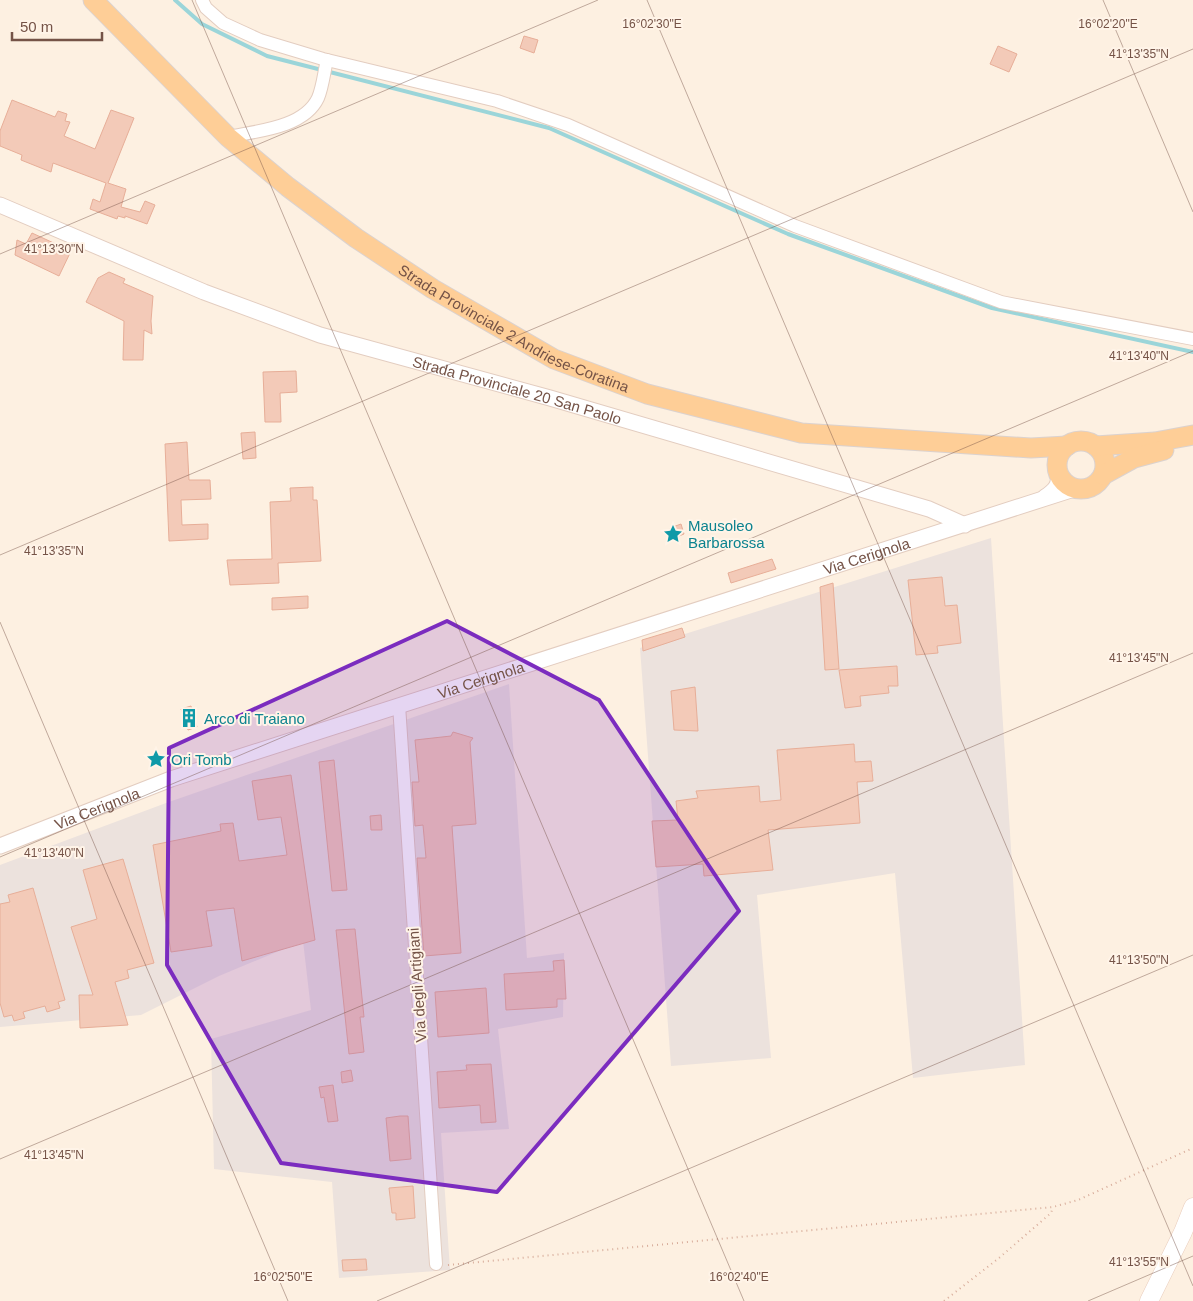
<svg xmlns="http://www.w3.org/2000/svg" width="1193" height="1301" viewBox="0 0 1193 1301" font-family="Helvetica,sans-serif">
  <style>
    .industrial { fill: #ece2dd }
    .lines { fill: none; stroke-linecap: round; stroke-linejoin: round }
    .stream { stroke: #9bd5d9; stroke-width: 4 }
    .building { fill: #f3cab8; stroke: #e7ae98 }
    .minor-casing { stroke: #e3cdc0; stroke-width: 14 }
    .tertiary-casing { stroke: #e3cdc0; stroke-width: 17 }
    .secondary-casing { stroke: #e9cdbc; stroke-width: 19 }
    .primary-casing { stroke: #dbd2cf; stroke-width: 21 }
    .path { stroke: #d8ad9b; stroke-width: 2; stroke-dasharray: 1 4; stroke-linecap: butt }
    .minor { stroke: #fff; stroke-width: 12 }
    .tertiary { stroke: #fff; stroke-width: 15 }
    .secondary { stroke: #fff; stroke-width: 18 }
    .primary { stroke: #fece97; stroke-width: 19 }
    .marked { fill: #7b2cbf; fill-opacity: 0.2; stroke: #7b2cbf; stroke-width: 4; stroke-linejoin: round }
    .ticks { fill: none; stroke: #755347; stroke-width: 1; stroke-opacity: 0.45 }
    .labels { text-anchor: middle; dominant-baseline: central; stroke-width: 4; stroke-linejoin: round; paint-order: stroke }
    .street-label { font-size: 15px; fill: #755347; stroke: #fff4e8 }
    .culture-label { font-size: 15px; fill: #0d838f; stroke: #fff4e8; text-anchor: start }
    .ticks-label { font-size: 12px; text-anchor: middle; fill: #755347; stroke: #fff4e8; stroke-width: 4; stroke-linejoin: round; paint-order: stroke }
  </style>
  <rect width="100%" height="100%" fill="#fdf0e1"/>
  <!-- industrial -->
  <g class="industrial">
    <polygon points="991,538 1025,1065 913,1078 895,873 757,895 771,1058 671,1066 640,648"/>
    <polygon points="509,684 527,958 564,953 563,1017 498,1029 509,1129 441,1133 450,1270 339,1278 332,1182 214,1169 211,1039 311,1010 303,941 219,976 141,1015 0,1027 0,865 166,803"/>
  </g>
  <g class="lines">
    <!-- stream -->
    <polyline class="stream" points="175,0 202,24 267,56 549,128 788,234 992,308 1193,352"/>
  </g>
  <!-- building -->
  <g class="building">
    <polygon points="524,36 538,40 534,53 520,48"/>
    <polygon points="998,46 1017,54 1009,72 990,64"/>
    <polygon points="12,100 55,117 58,111 67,114 65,121 70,122 64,136 95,149 111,110 134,118 108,183 126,189 121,207 140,212 145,201 155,205 147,224 125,216 125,218 118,216 117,219 90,209 93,199 100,202 106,183 53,163 51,172 21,160 22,155 0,146 0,131"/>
    <polygon points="32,233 71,251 59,276 15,255 17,240 26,244"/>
    <polygon points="109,272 125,279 123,283 153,296 151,321 152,334 144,330 143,360 123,360 124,321 86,302 98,278"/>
    <polygon points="296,371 297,392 280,393 281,422 265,422 263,372"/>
    <polygon points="255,432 256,458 243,459 241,433"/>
    <polygon points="187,442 189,480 210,480 211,499 181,500 182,525 208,524 208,539 169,541 165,444"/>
    <polygon points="313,487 313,500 317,500 321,561 278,563 279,583 230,585 227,560 272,559 270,502 291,501 290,488"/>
    <polygon points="681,524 684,534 674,538 670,528"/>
    <polygon points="772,559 776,569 731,583 728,573"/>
    <polygon points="942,577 945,606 957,605 961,643 937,646 938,653 916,655 908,580"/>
    <polygon points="833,583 839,669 825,670 820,587"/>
    <polygon points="308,596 308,608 272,610 272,598"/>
    <polygon points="682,628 685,637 643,651 642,640"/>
    <polygon points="897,666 898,686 888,686 889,693 860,696 861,706 845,708 839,670"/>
    <polygon points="695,687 698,731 674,730 671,691"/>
    <polygon points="191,706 197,727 188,730 181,709"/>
    <polygon points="453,732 473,738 470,742 476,824 452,826 461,953 424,956 417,858 426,858 423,825 415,826 412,782 419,782 415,740 451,736"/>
    <polygon points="854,744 855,762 871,761 873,781 857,782 860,823 768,830 773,870 704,876 703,864 656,867 652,821 678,820 676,801 698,798 696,791 759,786 760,802 781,800 777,750"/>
    <polygon points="334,760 347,890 332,891 319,762"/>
    <polygon points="291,775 315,940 242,961 234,908 206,911 212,946 171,952 153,845 221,831 220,824 233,823 239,861 287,855 281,817 258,820 252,781"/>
    <polygon points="381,815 382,830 371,830 370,816"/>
    <polygon points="123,859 154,963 127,970 129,978 115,982 128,1025 80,1028 79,995 93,995 71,927 97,919 83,870"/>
    <polygon points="33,888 65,1000 58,1002 60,1008 47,1012 45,1006 23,1012 25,1018 14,1021 12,1015 4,1017 0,1003 0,904 10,902 8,895"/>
    <polygon points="355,929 364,1017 360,1017 364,1052 349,1054 336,930"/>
    <polygon points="564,960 566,999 557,999 557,1007 506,1010 504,974 554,971 553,961"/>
    <polygon points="486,988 489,1033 438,1037 435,992"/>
    <polygon points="491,1064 496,1122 481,1123 480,1105 439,1108 437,1072 467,1070 466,1065"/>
    <polygon points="351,1070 353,1081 342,1083 341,1072"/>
    <polygon points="333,1085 338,1121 328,1122 324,1097 321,1098 319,1087"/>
    <polygon points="400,1116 408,1116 411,1159 390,1161 386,1118"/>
    <polygon points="413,1186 415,1218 396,1220 396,1213 392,1213 389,1188"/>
    <polygon points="366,1259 367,1270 343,1271 342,1260"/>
  </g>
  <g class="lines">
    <!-- minor casing -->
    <g class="minor-casing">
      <g id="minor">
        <polyline points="202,0 206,8 223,23 260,40 323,59 497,101 568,125 795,226 1001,302 1193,339"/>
        <path d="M228 137C256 131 304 128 318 98 323 86 324 72 327 60"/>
        <polyline points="399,705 436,1264"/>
      </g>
    </g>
    <!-- tertiary casing -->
    <g class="tertiary-casing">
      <g id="tertiary">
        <path id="s1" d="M0 205 204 292 320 335 550 398 929 509 965 525"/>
        <path d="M1045 497C1055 490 1059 486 1059 474"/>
        <path id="s2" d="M0 846 171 779 1077 488"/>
      </g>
    </g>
    <!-- secondary casing -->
    <g class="secondary-casing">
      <polyline id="secondary" points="1149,1301 1183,1232 1193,1207"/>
    </g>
    <!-- primary casing -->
    <g class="primary-casing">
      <g id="primary">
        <path id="s3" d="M93 0 228 137 288 187 356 238 433 289 554 359 647 394 801 433 1031 448 1067 446"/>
        <circle cx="1081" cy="465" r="24"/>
        <polyline points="1096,446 1155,442 1193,435"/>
        <polyline points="1103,475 1134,458 1164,450"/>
      </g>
    </g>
    <!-- path -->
    <g class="path">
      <polyline points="448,1265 1053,1207 1078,1200 1193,1148"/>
      <polyline points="944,1301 999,1258 1051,1213 1053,1207"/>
    </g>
    <!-- minor -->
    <use href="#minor" class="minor"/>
    <!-- tertiary -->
    <use href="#tertiary" class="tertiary"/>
    <!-- secondary -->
    <use href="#secondary" class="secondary"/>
    <!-- primary -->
    <use href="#primary" class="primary"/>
  </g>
  <!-- marked area -->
  <path class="marked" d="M447 621 599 700 739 911 497 1192 281 1163 167 965 169 748Z"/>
  <!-- ticks -->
  <path class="ticks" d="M192 0 744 1301M647 0 1193 1286M1103 0 1193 212M0 254 598 0M0 555 1193 49M0 622 288 1301M0 857 1193 351M0 1159 1193 653M377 1301 1193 955M1088 1301 1193 1256"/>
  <!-- icons -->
  <defs>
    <g id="sight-bare" transform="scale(1.5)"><path d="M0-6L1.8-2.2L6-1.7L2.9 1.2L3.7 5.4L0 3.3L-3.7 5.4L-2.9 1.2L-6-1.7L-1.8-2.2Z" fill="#0f9aa8" stroke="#fff4e8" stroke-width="2.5" paint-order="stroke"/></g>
    <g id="building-bare" transform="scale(1.5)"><path d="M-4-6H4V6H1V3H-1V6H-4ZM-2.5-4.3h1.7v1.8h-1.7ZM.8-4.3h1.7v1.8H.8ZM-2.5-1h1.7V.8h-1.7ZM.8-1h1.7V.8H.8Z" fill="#0f9aa8" stroke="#fff4e8" stroke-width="2.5" paint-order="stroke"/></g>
  </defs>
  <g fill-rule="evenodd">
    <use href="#sight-bare" x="673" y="534"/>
    <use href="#building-bare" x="189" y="718"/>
    <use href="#sight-bare" x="156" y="759"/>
  </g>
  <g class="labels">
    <!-- street labels -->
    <g class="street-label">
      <text stroke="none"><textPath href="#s3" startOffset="538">Strada Provinciale 2 Andriese-Coratina</textPath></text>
      <text stroke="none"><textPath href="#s1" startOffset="550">Strada Provinciale 20 San Paolo</textPath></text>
      <text stroke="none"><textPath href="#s2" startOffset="914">Via Cerignola</textPath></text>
      <text stroke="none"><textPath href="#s2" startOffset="509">Via Cerignola</textPath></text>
      <text stroke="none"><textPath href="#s2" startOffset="104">Via Cerignola</textPath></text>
      <text transform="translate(417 985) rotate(-94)">Via degli Artigiani</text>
    </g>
    <!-- culture labels -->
    <g class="culture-label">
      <text x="688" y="525">Mausoleo<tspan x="688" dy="17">Barbarossa</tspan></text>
      <text x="204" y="718">Arco di Traiano</text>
      <text x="171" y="759">Ori Tomb</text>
    </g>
  </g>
  <g class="ticks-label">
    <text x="652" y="28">16°02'30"E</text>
    <text x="1108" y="28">16°02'20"E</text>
    <text x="1139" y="58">41°13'35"N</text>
    <text x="54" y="253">41°13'30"N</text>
    <text x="1139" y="360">41°13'40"N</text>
    <text x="54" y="555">41°13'35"N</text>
    <text x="1139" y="662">41°13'45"N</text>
    <text x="54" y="857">41°13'40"N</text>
    <text x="1139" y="964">41°13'50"N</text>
    <text x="54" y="1159">41°13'45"N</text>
    <text x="1139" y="1266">41°13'55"N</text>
    <text x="283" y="1281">16°02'50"E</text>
    <text x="739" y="1281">16°02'40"E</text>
  </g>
  <!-- scale -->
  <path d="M12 32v8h90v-8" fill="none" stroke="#755347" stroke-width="2.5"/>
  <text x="20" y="32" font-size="15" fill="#755347" stroke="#fff4e8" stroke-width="4" paint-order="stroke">50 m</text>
</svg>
